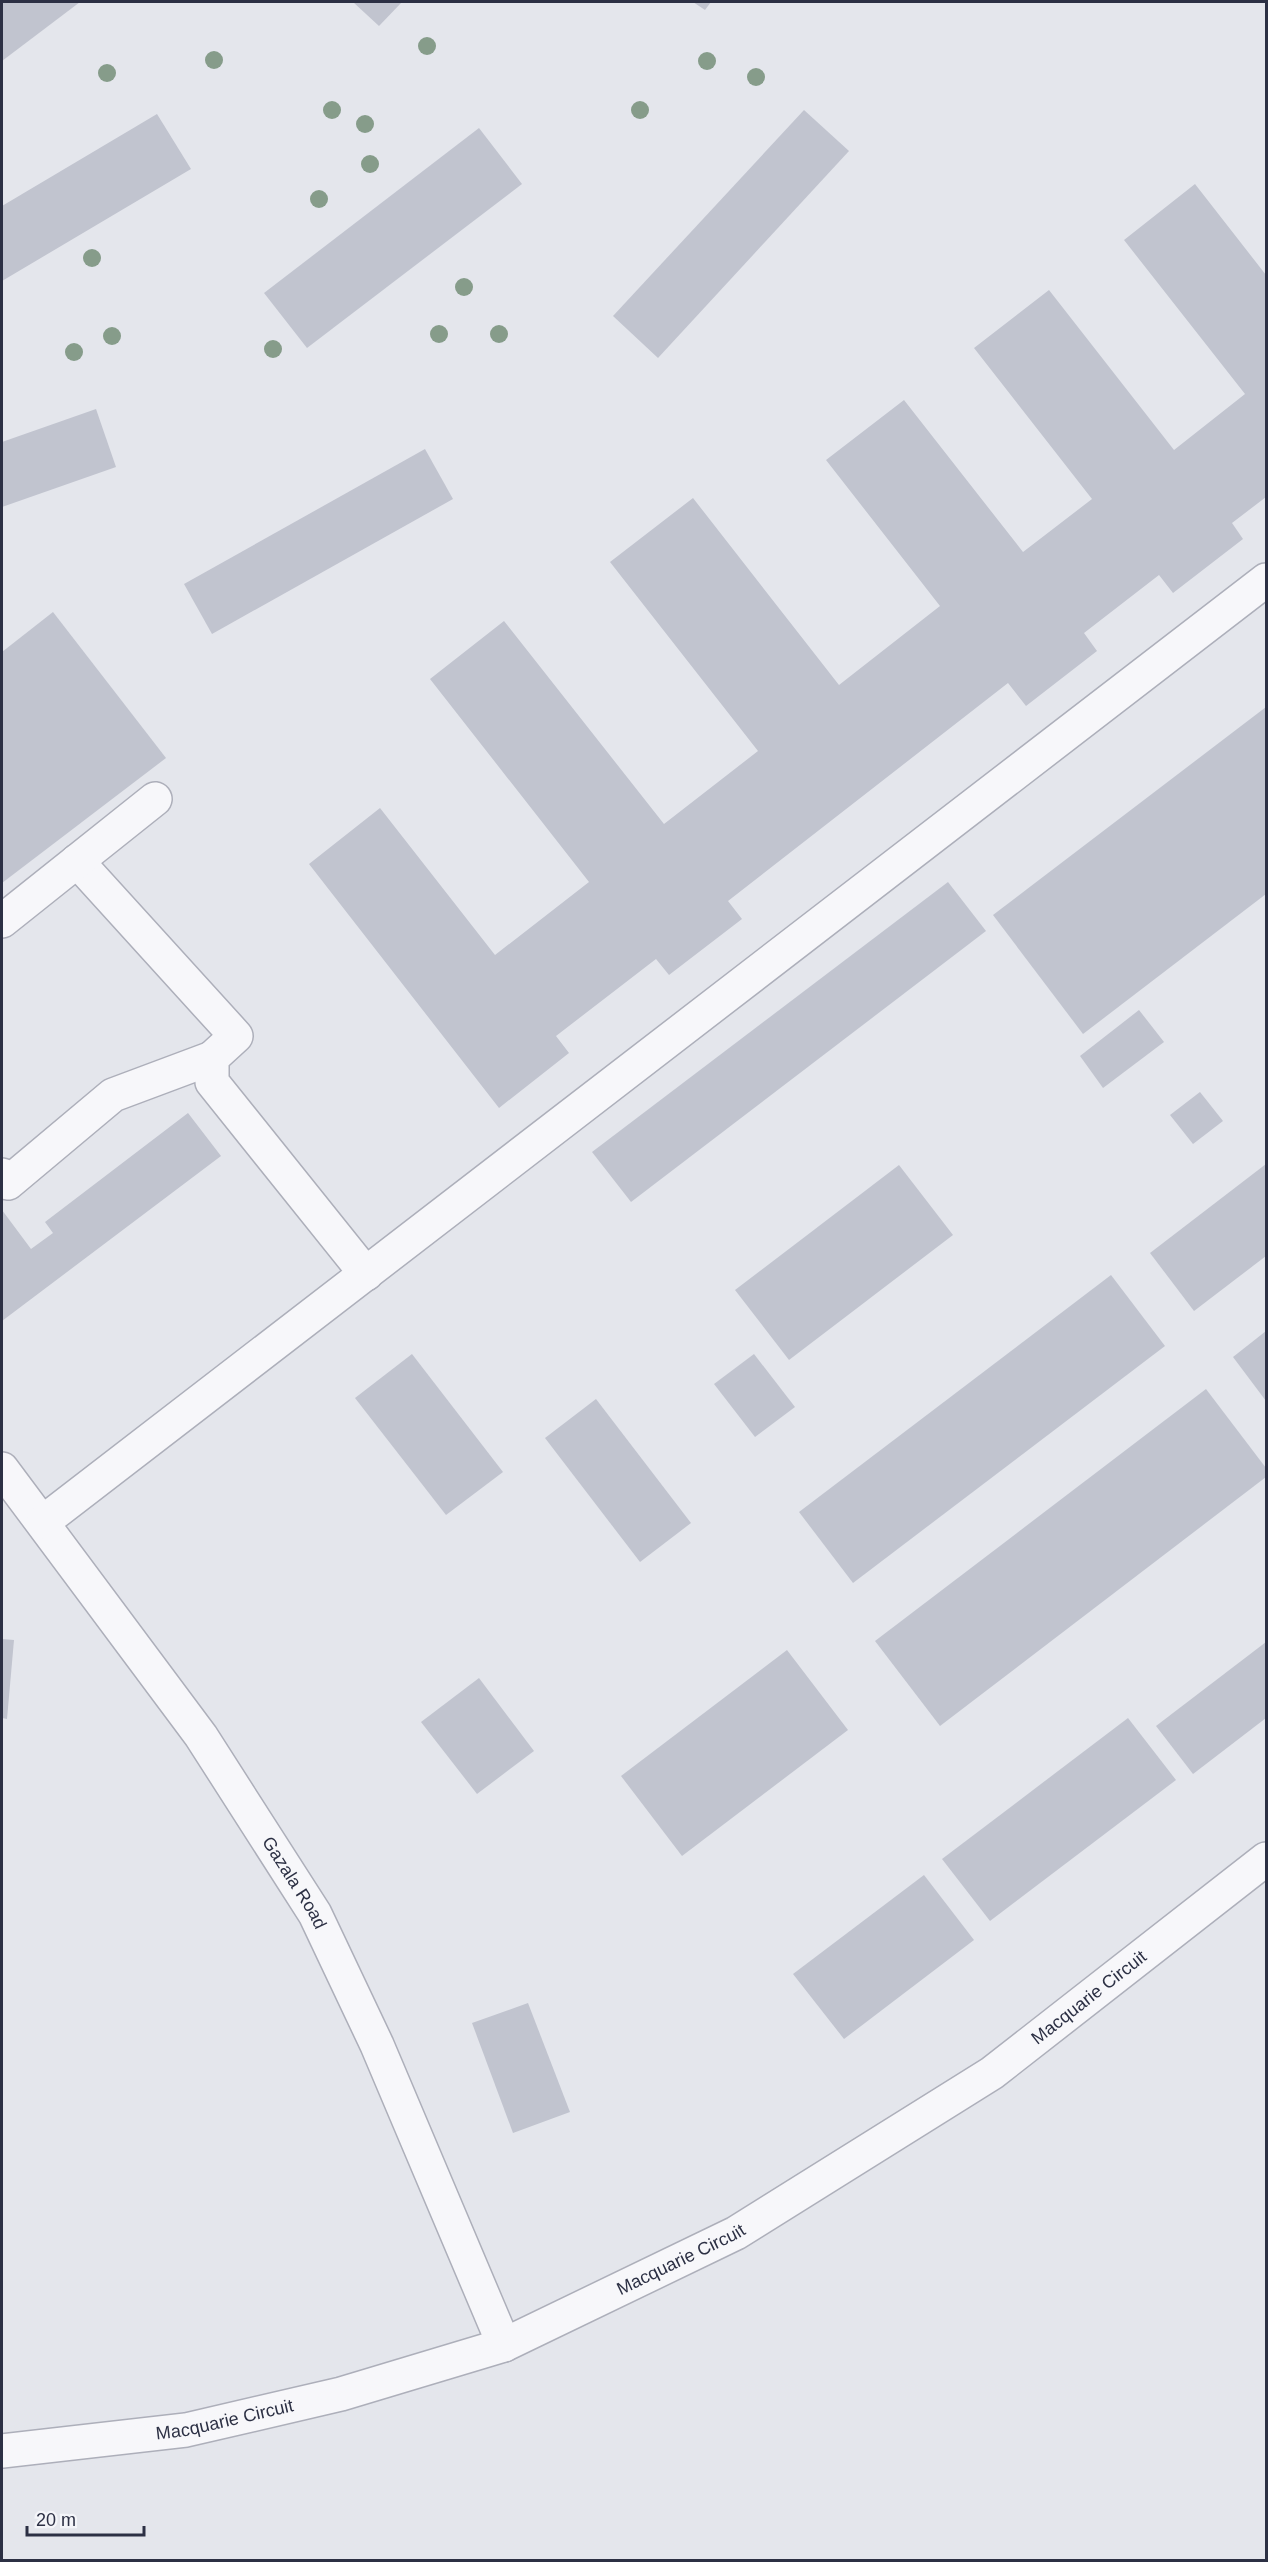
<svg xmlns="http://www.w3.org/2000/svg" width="1268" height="2562" viewBox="0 0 1268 2562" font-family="Arial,sans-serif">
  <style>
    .building { fill: #c1c4cf }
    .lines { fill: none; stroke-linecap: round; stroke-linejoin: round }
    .minor-casing { stroke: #adafba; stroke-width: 36 }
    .minor { stroke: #f7f7fa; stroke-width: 33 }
    .tree { fill: #869c8a }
    .labels { text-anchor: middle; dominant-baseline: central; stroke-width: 5; stroke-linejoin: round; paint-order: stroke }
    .street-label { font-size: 18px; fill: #2c3044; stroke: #f4f5f9 }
  </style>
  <rect width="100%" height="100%" fill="#e4e6ec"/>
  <!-- building -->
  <g class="building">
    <polygon points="2,2 80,2 2,61"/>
    <polygon points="353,2 402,2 379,26"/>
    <polygon points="693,2 711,2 705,10"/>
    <polygon points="804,110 849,151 658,358 613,316"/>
    <polygon points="157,114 191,169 2,281 2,206"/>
    <polygon points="479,128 522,184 307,348 264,293"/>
    <polygon points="1195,184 1266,275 1266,497 1232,523 1243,539 1173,593 1159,575 1084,633 1097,651 1026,706 1008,683 728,901 742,919 669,975 656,959 556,1036 569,1053 499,1108 309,864 380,808 495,955 589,882 430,679 504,621 664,824 758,751 610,562 693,498 839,685 940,606 826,460 904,400 1023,552 1092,499 974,348 1049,290 1174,450 1245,394 1124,240"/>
    <polygon points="96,409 116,467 2,507 2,442"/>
    <polygon points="425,449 453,499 212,634 184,584"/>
    <polygon points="53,612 166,758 2,883 2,652"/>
    <polygon points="1266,707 1266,894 1083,1034 993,915"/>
    <polygon points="948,882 986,931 631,1202 592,1152"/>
    <polygon points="1139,1010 1164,1042 1103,1088 1080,1056"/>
    <polygon points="1200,1092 1223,1121 1193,1144 1170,1115"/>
    <polygon points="188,1113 221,1156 2,1321 2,1210 31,1249 53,1233 45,1222"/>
    <polygon points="1266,1164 1266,1256 1194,1311 1150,1253"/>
    <polygon points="899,1165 953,1235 789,1360 735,1290"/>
    <polygon points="1111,1275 1165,1346 853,1583 799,1512"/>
    <polygon points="1266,1331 1266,1401 1233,1357"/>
    <polygon points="412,1354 503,1472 446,1515 355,1398"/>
    <polygon points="754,1354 795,1407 755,1437 714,1384"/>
    <polygon points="1206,1389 1266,1468 1266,1477 940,1726 875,1641"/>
    <polygon points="596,1399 691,1523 640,1562 545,1438"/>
    <polygon points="2,1639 14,1640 7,1719 2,1718"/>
    <polygon points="1266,1642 1266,1718 1193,1774 1156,1726"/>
    <polygon points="787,1650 848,1730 682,1856 621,1776"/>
    <polygon points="479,1678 534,1751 477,1794 421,1722"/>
    <polygon points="1128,1718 1176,1780 990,1921 942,1859"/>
    <polygon points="924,1875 974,1940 844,2039 793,1974"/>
    <polygon points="528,2003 570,2112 513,2133 472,2023"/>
  </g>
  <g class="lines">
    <!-- minor casing -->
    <g class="minor-casing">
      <g id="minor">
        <polyline points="77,861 236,1036 212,1058 212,1082 366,1274"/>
        <polyline points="2,921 155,799"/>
        <polyline points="2,1175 8,1183 113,1095 212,1058"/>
        <path id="s1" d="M2 1469 201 1736 315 1914 377 2045 504 2345"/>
        <polyline points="43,1522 1266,580"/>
        <path id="s2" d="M2 2451 186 2430 341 2394 504 2345 736 2233 992 2073 1266 1859"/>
      </g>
    </g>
    <!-- minor -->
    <use href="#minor" class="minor"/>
  </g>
  <!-- trees -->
  <g class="tree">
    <circle cx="427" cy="46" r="9"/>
    <circle cx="214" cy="60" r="9"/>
    <circle cx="707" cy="61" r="9"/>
    <circle cx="107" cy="73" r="9"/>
    <circle cx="756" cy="77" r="9"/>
    <circle cx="332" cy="110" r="9"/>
    <circle cx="640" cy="110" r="9"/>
    <circle cx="365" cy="124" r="9"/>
    <circle cx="370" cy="164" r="9"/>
    <circle cx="319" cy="199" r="9"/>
    <circle cx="92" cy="258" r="9"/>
    <circle cx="464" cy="287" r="9"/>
    <circle cx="439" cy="334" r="9"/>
    <circle cx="499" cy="334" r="9"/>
    <circle cx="112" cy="336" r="9"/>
    <circle cx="273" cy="349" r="9"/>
    <circle cx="74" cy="352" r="9"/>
  </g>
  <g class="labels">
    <!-- street labels -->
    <g class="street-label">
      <text stroke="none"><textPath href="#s1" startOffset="507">Gazala Road</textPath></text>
      <text stroke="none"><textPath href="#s2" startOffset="1197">Macquarie Circuit</textPath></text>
      <text stroke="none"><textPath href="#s2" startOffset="711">Macquarie Circuit</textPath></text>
      <text stroke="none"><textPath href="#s2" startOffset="225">Macquarie Circuit</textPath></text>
    </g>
  </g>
  <!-- border -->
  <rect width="1268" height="2562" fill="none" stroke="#2c3044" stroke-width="6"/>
  <!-- scale -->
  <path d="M27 2526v9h117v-9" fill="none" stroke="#2c3044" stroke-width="3"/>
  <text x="36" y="2526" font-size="18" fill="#2c3044" stroke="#f4f5f9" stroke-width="4.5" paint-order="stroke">20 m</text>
</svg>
